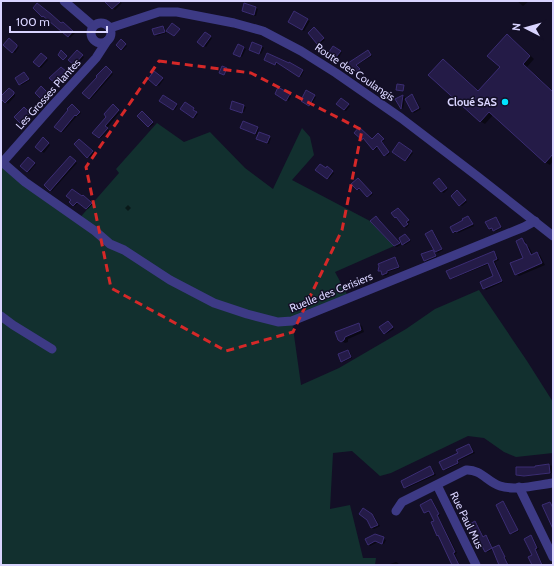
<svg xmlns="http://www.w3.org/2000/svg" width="554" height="566" viewBox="0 0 554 566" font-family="Cabin,sans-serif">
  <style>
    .green { fill: #12302f }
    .shadow { fill: #0007 }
    .building { fill: #241b47; stroke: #3b2d73 }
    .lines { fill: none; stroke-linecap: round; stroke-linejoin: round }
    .minor { stroke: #3d3a85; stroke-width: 9 }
    .marked { fill: none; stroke: #d62828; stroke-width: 3; stroke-dasharray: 8 5; stroke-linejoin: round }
    .poi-dot { fill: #00e5ff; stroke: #130f26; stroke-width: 1.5 }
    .labels { text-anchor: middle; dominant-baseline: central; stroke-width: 3; stroke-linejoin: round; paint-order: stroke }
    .street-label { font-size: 11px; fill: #d9d4ff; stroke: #130f26 }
    .poi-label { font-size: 11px; font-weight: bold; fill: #d9d4ff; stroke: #130f26; text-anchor: end }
  </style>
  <rect width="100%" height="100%" fill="#130f26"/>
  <!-- green -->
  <polygon class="green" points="157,123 184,142 210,132 245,168 273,189 302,128 310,137 314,155 292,180 370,221 394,246 335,272 349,298 292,321 301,385 339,368 406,329 435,309 479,290 527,361 553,402 553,453 516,457 504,452 484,438 468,436 391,473 380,476 352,451 333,453 330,509 350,505 363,558 376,558 375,565 1,565 1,166 77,221 119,173 116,169"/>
  <!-- shadow -->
  <g class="shadow">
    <polygon points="110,1 121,1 120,2 122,3 115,10 107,3"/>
    <polygon points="517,1 529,1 523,6"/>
    <polygon points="245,5 258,9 256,16 245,12"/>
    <polygon points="34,8 62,24 65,24 75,33 70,38 69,37 45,17 43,16"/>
    <polygon points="295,13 310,21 304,31 289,22"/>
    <polygon points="163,27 165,28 166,33 157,36 155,34"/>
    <polygon points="315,28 325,40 320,44 318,43"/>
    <polygon points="205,33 212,38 206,47 199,42"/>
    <polygon points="507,36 512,38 534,59 527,67 553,91 553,161 550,165 545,162 493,115 485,124 480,121 444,60 448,63 479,91 501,67"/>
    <polygon points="11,40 19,47 15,53 4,45"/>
    <polygon points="123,42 127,46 123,50 121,49"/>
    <polygon points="238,45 246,49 242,57 235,53"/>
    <polygon points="262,46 264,48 261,54 253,51"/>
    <polygon points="334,47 342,52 339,57 330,52"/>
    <polygon points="369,52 372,56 357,65 360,70 358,72 355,70 348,68"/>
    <polygon points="79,53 84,57 77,66 69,60"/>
    <polygon points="43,55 48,60 41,68 39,67"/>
    <polygon points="266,61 290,63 304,71 301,77 278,62 277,65"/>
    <polygon points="63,69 68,74 58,84 56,83"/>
    <polygon points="108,69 113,74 91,99 89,98"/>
    <polygon points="24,73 26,74 30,80 22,85 20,84"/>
    <polygon points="154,73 164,79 159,86 149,79"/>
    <polygon points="43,89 49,94 44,99 42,98"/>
    <polygon points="279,89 291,96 289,101 276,94"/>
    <polygon points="11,90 15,94 15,96 8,104 1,97"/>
    <polygon points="307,91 316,97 311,106 303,101"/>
    <polygon points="412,95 414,96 421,109 414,113 412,111"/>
    <polygon points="163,96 178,105 175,110 160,101"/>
    <polygon points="403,96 405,97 403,109 397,100"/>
    <polygon points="343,100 350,106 346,111 344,110"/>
    <polygon points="185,103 196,111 195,112 198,114 195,118 182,109"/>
    <polygon points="233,103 246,107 244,112 232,108"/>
    <polygon points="74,106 81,113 78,116 77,116 63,132 61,131"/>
    <polygon points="115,107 120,112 107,128 109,130 101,138 99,137 108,117"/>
    <polygon points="26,109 31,114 23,124 16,117"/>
    <polygon points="144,114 154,124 150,127 148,126"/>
    <polygon points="257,127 259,128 257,135 242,129"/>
    <polygon points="355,133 372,139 379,134 385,140 382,142 390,153 387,156 379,147 375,150 373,149 365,139 364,140 362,139"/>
    <polygon points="269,137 271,138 269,144 259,140"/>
    <polygon points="45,140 50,145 44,153 36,147"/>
    <polygon points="81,141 95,153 90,158 88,157"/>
    <polygon points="399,143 413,153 407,161 393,151"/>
    <polygon points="72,158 77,163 52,191 51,190"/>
    <polygon points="31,160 36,164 29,172 27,171"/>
    <polygon points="326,169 329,169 334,173 329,179 328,178"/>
    <polygon points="439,179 441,180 448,189 444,193 442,192 435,183"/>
    <polygon points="360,180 373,194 370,197 361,188 359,190 357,189"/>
    <polygon points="457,192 467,202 462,206 460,205"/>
    <polygon points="85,197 93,204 88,209 79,202 75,206 74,205 82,198"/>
    <polygon points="128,205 131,208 128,211 125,208"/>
    <polygon points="398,209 410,222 408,223 409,225 406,228 393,213"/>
    <polygon points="468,217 470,218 474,226 458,233 457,232 456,233 454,232"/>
    <polygon points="496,218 498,219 502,228 496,231 493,229 491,230 489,228"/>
    <polygon points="378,219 402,244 397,247 394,246"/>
    <polygon points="432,231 434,232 443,250 438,253 436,252 426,234"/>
    <polygon points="405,235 411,241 405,245 403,244"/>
    <polygon points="522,239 525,241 527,246 529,247 533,255 537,253 540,255 545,265 519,276 516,274 525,258"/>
    <polygon points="433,251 435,252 437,257 427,261 425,260"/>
    <polygon points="494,253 496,254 499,260 495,262 503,282 486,290 484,288 494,277 489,264 452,279 450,278"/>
    <polygon points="395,258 397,259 400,268 388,272 389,274 385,276 383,275 382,271 379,270"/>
    <polygon points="388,322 391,324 394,329 386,334 384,333"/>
    <polygon points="359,324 362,326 364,332 348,339 348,342 345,343 339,339"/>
    <polygon points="348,351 350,352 352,358 343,362 341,361"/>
    <polygon points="469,445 471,446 475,453 458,461 459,464 446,470 444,469 459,453"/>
    <polygon points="549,465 553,466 553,473 527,476 519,476 517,475"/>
    <polygon points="430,467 432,468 436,475 407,488 405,487"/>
    <polygon points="431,500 433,501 440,515 438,516 457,553 455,554 460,565 453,565 431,512 427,513 425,512"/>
    <polygon points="503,503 505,504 519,531 513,534 511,533"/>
    <polygon points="363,509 374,516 380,526 374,529 372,528"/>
    <polygon points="475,522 477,523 484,537 486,536 488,537 493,549 499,546 501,547 509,565 500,565 493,549 488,552 486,551 478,536 476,537 474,536 469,525"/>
    <polygon points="375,535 386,540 384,544 378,542 370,546 368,544"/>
    <polygon points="531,537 533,538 539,549 536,550 543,565 533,565"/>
    <polygon points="396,562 398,563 399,565 390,565 390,564"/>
  </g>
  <!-- building -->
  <g class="building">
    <polygon points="104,1 121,1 112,9"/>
    <polygon points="37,3 51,14 61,23 63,22 73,31 68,37 43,16 42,17 33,8"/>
    <polygon points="244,3 256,7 254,15 242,11"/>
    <polygon points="294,11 308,19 302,30 288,22"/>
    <polygon points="172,23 180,29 174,36 166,31"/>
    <polygon points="163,26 165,32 154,35 152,29"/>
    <polygon points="314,27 324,38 317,44 308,33"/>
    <polygon points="205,32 211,36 203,47 197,42"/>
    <polygon points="507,34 530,56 523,64 553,92 553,154 545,163 489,112 480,122 428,75 443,59 478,91 500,67 487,56"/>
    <polygon points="9,38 17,45 17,47 12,53 3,45"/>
    <polygon points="121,39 126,44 121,50 116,45"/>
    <polygon points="252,42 262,46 259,54 249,50"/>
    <polygon points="238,44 244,47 240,57 233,54"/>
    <polygon points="333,46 341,51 336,57 329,52"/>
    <polygon points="61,50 67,56 63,60 58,55"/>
    <polygon points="77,50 83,55 74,65 68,60"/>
    <polygon points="368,50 371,55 356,65 360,69 356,72 354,69 348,69 345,65"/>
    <polygon points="41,53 47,58 39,67 33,62"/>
    <polygon points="267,53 289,63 289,62 303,70 299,77 276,62 275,65 264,60"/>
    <polygon points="106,66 112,72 89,99 82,93 97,77 96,76"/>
    <polygon points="222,66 227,68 224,75 219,73"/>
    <polygon points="61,67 67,72 56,84 49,78"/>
    <polygon points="154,71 163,78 156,86 148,79"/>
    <polygon points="24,72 29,79 19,85 15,78"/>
    <polygon points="397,84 404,85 403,91 396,90"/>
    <polygon points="41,86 47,92 41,99 35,93"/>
    <polygon points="278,87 290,94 286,101 275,94"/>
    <polygon points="9,88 14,92 14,94 5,103 1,99 1,96"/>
    <polygon points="306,90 315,95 309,106 301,101 303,99 302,98"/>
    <polygon points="412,94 419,108 412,112 405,99"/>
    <polygon points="163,95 177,104 173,110 159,101"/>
    <polygon points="403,95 401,109 395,99"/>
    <polygon points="341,98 349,104 344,110 336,104"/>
    <polygon points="232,101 244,105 242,113 230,109"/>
    <polygon points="185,102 194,108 193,110 197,112 193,118 180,109"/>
    <polygon points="72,104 80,112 76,116 75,115 61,132 54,127 68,110 67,109"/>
    <polygon points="113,104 119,110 105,126 108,128 99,138 92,133 106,117 104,114"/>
    <polygon points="24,107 30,113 20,123 14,117"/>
    <polygon points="142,111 153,122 148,127 137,116"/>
    <polygon points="243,121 258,127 255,134 240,128"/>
    <polygon points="359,127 372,139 378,133 384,139 381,141 389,152 384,156 377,146 373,150 363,138 362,140 354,133"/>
    <polygon points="259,132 270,136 267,143 256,139"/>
    <polygon points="43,137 49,143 41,152 35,147"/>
    <polygon points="79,139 93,151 87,158 74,144"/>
    <polygon points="399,142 412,151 405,161 392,152"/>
    <polygon points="70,156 76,161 50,191 44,185"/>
    <polygon points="28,157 35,163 27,172 20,166"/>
    <polygon points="320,164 326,168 327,166 333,171 327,179 315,170"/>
    <polygon points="358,178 372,193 367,197 359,188 357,190 351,184"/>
    <polygon points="439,178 447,188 441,192 433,183"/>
    <polygon points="72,189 82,196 83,195 92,203 86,209 77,202 73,206 69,202 71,200 66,196"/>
    <polygon points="457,190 466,200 459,206 451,196"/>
    <polygon points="398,208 409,220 406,222 408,224 404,227 396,217 395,218 391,213"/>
    <polygon points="376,216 379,220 400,243 394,246 370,221"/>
    <polygon points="468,216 473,224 456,232 455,231 453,233 450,227 463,220 462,219"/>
    <polygon points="496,217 501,227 493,231 492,228 489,229 485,222"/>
    <polygon points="432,230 442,249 435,252 425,234"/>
    <polygon points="405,234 410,240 402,245 399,238"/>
    <polygon points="522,238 525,244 526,244 531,255 537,252 542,263 515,275 510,263 523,258 516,241"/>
    <polygon points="433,250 436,256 424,261 421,254"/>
    <polygon points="494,251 497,259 493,261 502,281 483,289 480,282 493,276 488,263 450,279 446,271"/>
    <polygon points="395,257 399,267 387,271 387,273 382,275 381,271 378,271 379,266 378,264"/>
    <polygon points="388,321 393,327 384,334 379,327"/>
    <polygon points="359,323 361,330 345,337 344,340 341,342 338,340 335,332"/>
    <polygon points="348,350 351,357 341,362 338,354"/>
    <polygon points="469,444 473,452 457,460 458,463 443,470 439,462 458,453 456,450"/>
    <polygon points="549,464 550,473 524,476 516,475 516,467 535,467 535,466"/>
    <polygon points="430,466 434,474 404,488 401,481"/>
    <polygon points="431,499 439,514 437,515 455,552 453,553 459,565 452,565 438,535 437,536 431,522 434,521 429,511 424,513 420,505"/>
    <polygon points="503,501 518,530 510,534 496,505"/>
    <polygon points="550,502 553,508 553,529 542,505"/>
    <polygon points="363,508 372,514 378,525 371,528 367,520 359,514"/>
    <polygon points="475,521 483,537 486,535 492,548 485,552 476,535 473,536 468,525"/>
    <polygon points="375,534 384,537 382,544 375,541 368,545 365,539"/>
    <polygon points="531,535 537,548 535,549 542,565 532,565 528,557 532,555 524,539"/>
    <polygon points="499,545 505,557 504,557 508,565 499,565 492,548"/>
  </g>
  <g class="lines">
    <!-- minor -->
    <g class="minor">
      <polyline points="64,1 93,26"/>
      <circle cx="101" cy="33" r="10"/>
      <polyline points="110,28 159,12 177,12 234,23 263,31 301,51 336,73 401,118 477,176 553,236"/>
      <polyline points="2,162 25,182 95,231 110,244 124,250 170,280 214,303 247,314 278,322 292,321 524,227 535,221"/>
      <polyline points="1,164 53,105 96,58 107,41"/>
      <polyline points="1,316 13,325 52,349"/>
      <polyline points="437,485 476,565"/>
      <polyline points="519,487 553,557"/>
      <path d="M396 511 402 502 466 470C481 469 487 482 500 486 515 491 537 485 553 483"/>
    </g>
  </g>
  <!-- marked area -->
  <path class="marked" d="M159 61 251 73 362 130 342 230 293 332 226 351 111 288 86 167Z"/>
  <!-- markers -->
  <circle class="poi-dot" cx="505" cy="102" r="4"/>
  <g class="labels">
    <!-- street labels -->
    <g class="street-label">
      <text transform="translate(355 72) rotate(34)">Route des Coulangis</text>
      <text transform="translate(48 94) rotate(-48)">Les Grosses Plantes</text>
      <text transform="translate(331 292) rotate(-22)">Ruelle des Cerisiers</text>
      <text transform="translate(467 520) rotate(64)">Rue Paul Mus</text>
    </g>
    <!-- poi labels -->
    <g class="poi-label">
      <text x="497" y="102">Cloué SAS</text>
    </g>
  </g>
  <!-- border -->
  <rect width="554" height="566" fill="none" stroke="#d9d4ff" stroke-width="4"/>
  <!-- north arrow -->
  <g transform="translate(526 28) rotate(276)" stroke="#130f26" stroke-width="3" paint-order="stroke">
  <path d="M0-3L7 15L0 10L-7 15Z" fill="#d9d4ff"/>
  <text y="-6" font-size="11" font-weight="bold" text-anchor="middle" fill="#d9d4ff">N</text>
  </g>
  <!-- scale -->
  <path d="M10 26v6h97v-6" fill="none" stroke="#d9d4ff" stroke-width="2"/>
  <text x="16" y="26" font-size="12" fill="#d9d4ff" stroke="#130f26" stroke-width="3" paint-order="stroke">100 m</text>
</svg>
